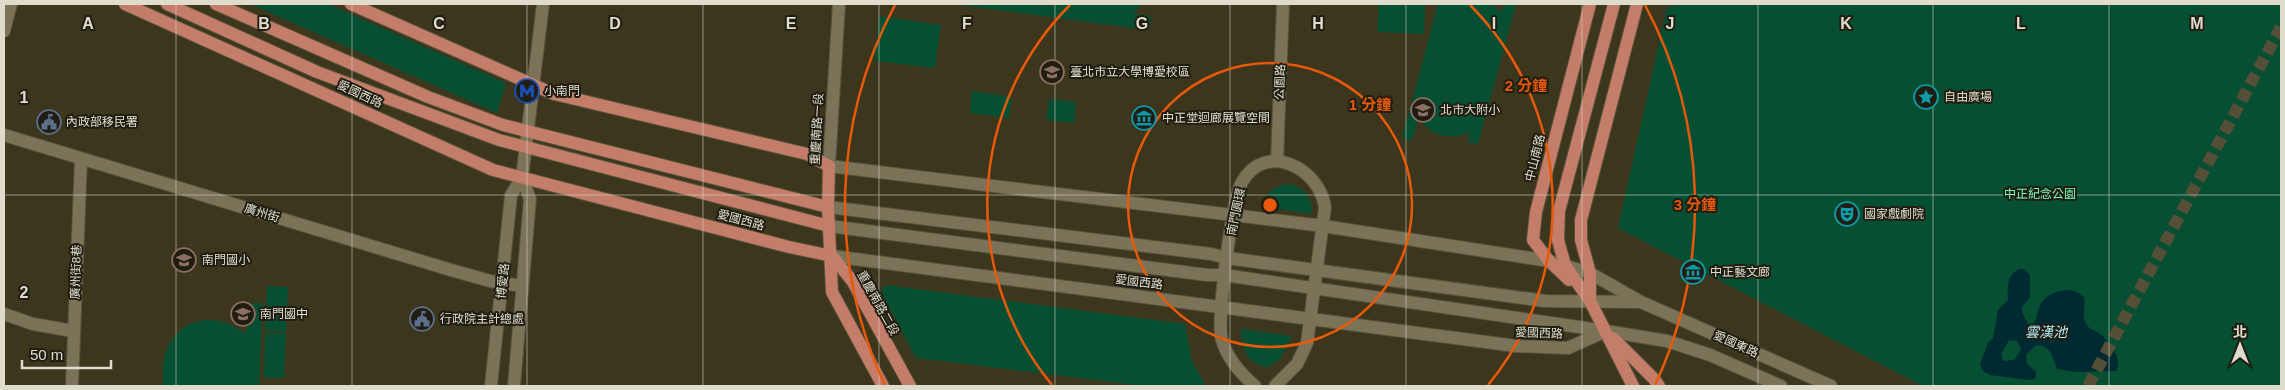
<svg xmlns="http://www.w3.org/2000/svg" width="2285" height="390" viewBox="0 0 2285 390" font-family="Helvetica,'Noto Sans TC',sans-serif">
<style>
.green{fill:#064f32}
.water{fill:#002a32;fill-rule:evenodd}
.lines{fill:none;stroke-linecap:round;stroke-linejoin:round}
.minor-tunnel{stroke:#554f37;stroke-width:12;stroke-dasharray:12 6;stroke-linecap:butt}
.minor-casing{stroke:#58523c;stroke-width:14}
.major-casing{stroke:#58523c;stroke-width:14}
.minor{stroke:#7a7357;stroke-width:12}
.major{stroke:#c47d68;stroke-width:12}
.grid{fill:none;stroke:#e0dccd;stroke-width:1;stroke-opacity:0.55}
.ring{fill:none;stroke:#e8590c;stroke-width:2.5}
.labels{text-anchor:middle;stroke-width:4;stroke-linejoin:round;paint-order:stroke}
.poi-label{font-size:12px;fill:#e0dccd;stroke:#201d12;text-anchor:start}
.street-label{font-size:12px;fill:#e0dccd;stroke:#201d12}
.park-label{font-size:12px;fill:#7cfcbc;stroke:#201d12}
.water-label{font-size:14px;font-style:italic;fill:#b4ebf8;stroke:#201d12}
.grid-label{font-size:16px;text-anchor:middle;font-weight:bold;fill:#e0dccd;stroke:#201d12;stroke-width:4;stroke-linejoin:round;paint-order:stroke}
.centre{fill:#e8590c;stroke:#201d12;stroke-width:2.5}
.ring-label{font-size:15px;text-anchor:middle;font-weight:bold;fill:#e8590c;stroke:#201d12;stroke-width:4;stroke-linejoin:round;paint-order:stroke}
</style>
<rect width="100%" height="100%" fill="#3c361d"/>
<!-- green -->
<g class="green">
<polygon points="250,4 328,4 506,83 497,113"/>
<polygon points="951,4 1143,4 1133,13 1151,16 1149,30"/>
<polygon points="1379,4 1425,4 1424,34 1377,32"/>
<path d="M 1438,4 L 1493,4 L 1501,13 L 1504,4 L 1516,4 L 1478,144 L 1468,142 L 1470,132 C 1450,141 1431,136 1418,118 L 1412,141 L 1402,138 Z"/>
<polygon points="1686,4 2281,4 2281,386 1923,386 1618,228 1667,7"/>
<polygon points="879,16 941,25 935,68 874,61"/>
<polygon points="972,91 1012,97 1009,118 970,113"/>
<polygon points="1049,99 1076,102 1074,123 1046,120"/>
<path d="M 1287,184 C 1304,186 1312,197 1312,214 L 1263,207 C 1266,192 1273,187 1287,184 Z"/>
<polygon points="886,285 1185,324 1192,361 1206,386 1143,386 916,358 881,292"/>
<polygon points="267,286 288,287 286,332 265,331"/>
<path d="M 248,303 L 263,303 L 259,386 L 163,386 C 163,372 162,357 169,344 C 187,314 221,314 246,334 Z"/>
<path d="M 1241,329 L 1292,336 L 1280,359 L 1269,367 C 1248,366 1241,349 1241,329 Z"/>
<polygon points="265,333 286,333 284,378 264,378"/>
</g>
<!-- water -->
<path class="water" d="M 2020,269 L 2024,269 L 2030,275 L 2030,297 L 2022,307 L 2022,312 L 2028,324 L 2032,325 C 2038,319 2037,310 2041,303 C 2050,290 2073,285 2084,297 C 2086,306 2081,317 2087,325 C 2090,330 2095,330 2100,334 C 2110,341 2123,359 2116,371 L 2077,372 L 2057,369 C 2052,356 2052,346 2036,345 L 2026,355 L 2027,364 L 2036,372 L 2035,379 L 2029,380 L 1990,375 L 1983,371 L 1980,364 L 1988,343 L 1993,338 L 1998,310 L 2008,300 C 2007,288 2007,273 2020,269 ZM 2009,340 L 2017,341 L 2021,350 L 2014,360 L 2003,361 L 2001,354 Z"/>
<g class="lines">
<!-- minor-tunnel -->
<polyline class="minor-tunnel" points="2088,386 2281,27"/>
<!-- minor casing -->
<g class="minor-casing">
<g id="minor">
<polyline points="839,4 829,166 1323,226 1549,261 1590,273 1641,302 1831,386"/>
<polyline points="4,31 11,4"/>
<polyline points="4,135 451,270 490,281 522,286"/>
<polyline points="1277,161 1283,4"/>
<polyline points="828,207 1211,254 1227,258 1545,301 1639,302"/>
<polyline points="829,226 1207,275 1224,275 1606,331 1667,341 1710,355 1781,386"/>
<polyline points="832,256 1516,346 1568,348 1606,331"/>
<polyline points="4,314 33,324 73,331"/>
<polyline points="72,386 81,159"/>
<polyline points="491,386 511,195 522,178 543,4"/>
<polyline points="514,386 530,199 522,178"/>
<path d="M 1255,386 C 1241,374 1227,358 1222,340 C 1216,321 1232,200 1242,182 C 1265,141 1319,167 1325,207 L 1307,343 L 1297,364 L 1275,386"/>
</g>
</g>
<!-- major casing -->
<g class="major-casing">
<g id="major">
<polyline points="125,4 493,170 789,247 832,256"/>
<polyline points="167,4 317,72 499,140 829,226"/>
<polyline points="216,4 428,97 503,125 828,207"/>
<polyline points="351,4 554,94 807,154 829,166 828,207 832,292 883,386"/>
<polyline points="1614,4 1559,211 1558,240 1565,265 1590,301 1633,386"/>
<polyline points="832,256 853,282 910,386"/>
<polyline points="1569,280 1549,261 1533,240 1536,212 1590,4"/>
<polyline points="1590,301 1590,273 1581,240 1581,220 1637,4"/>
<polyline points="1613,338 1654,379 1659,386"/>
</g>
</g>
<!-- minor -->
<use href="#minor" class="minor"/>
<!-- major -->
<use href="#major" class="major"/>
</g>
<!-- grid -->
<path class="grid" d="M 176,4 L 176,386M 352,4 L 352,386M 527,4 L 527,386M 703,4 L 703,386M 879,4 L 879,386M 1055,4 L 1055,386M 1230,4 L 1230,386M 1406,4 L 1406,386M 1582,4 L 1582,386M 1758,4 L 1758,386M 1933,4 L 1933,386M 2109,4 L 2109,386M 4,195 L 2281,195"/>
<!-- distance rings -->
<g class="ring">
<circle cx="1270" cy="205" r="142"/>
<path d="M1052 385A283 283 0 0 1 1070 5M1470 5A283 283 0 0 1 1488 385"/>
<path d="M885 385A425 425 0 0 1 895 5M1645 5A425 425 0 0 1 1655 385"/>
</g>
<!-- icons -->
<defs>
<g id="university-ring" transform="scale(1.25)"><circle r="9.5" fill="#201d12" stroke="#8d6e63" stroke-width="1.5"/><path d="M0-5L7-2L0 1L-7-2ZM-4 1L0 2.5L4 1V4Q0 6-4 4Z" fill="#8d6e63"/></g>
<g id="metro-ring" transform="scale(1.25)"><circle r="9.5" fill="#201d12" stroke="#1a4fb4" stroke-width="1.5"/><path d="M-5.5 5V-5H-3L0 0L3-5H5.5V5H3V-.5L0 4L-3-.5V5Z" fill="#1a4fb4"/></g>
<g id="sight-ring" transform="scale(1.25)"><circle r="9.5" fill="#201d12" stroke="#0f9aa8" stroke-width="1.5"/><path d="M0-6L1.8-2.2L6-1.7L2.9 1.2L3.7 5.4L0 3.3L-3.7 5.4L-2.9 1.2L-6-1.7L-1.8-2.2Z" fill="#0f9aa8"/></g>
<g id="school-ring" transform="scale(1.25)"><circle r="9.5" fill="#201d12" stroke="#8d6e63" stroke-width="1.5"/><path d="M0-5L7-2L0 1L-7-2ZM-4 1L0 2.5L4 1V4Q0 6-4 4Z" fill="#8d6e63"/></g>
<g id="museum-ring" transform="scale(1.25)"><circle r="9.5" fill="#201d12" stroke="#0f9aa8" stroke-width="1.5"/><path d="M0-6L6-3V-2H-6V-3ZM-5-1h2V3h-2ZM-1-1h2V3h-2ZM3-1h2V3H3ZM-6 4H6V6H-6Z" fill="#0f9aa8"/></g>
<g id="civic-ring" transform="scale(1.25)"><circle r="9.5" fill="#201d12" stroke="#5c6f8a" stroke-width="1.5"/><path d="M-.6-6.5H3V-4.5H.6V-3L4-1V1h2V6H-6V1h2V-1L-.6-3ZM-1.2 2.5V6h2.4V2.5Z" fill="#5c6f8a"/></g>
<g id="theatre-ring" transform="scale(1.25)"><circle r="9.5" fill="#201d12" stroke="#0f9aa8" stroke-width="1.5"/><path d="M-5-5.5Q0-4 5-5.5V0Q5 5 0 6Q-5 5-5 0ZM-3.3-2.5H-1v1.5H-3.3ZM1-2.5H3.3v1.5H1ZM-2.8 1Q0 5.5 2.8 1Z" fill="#0f9aa8"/></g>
</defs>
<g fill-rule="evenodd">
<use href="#university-ring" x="1052" y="72"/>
<use href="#metro-ring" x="527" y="91"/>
<use href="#sight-ring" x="1926" y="97"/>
<use href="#school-ring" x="1423" y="110"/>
<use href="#museum-ring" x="1144" y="118"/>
<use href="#civic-ring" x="49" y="122"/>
<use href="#theatre-ring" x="1847" y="214"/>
<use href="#school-ring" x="184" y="260"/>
<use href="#museum-ring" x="1693" y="272"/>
<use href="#school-ring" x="243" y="314"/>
<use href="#civic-ring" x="422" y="319"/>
</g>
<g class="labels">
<!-- poi labels -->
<g class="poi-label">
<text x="1070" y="76">臺北市立大學博愛校區</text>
<text x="544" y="95">小南門</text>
<text x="1944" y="101">自由廣場</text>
<text x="1440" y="114">北市大附小</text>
<text x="1162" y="122">中正堂迴廊展覽空間</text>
<text x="66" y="126">內政部移民署</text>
<text x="1864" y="218">國家戲劇院</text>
<text x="202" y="264">南門國小</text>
<text x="1710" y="276">中正藝文廊</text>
<text x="260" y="318">南門國中</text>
<text x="440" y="323">行政院主計總處</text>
</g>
<!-- street labels -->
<g class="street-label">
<text transform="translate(1280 82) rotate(-88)" y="4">公園路</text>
<text transform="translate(360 94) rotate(25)" y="4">愛國西路</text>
<text transform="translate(817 129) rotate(-87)" y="4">重慶南路一段</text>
<text transform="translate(1535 158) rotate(-76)" y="4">中山南路</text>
<text transform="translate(1236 212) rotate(-78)" y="4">南門圓環</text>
<text transform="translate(262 213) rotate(17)" y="4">廣州街</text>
<text transform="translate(741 220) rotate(15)" y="4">愛國西路</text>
<text transform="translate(76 272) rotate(-88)" y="4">廣州街8巷</text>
<text transform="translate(503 281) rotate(-84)" y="4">博愛路</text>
<text transform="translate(1139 282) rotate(7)" y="4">愛國西路</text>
<text transform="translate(878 303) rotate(61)" y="4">重慶南路二段</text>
<text transform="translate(1539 333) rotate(2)" y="4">愛國西路</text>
<text transform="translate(1736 344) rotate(24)" y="4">愛國東路</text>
</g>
<!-- park labels -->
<g class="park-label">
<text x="2040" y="198">中正紀念公園</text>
</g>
<!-- water labels -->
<g class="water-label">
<text x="2046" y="337">雲漢池</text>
</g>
</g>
<g class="grid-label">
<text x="88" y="29">A</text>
<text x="264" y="29">B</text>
<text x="439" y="29">C</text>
<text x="615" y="29">D</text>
<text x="791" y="29">E</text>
<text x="967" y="29">F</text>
<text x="1142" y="29">G</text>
<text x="1318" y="29">H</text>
<text x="1494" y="29">I</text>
<text x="1670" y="29">J</text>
<text x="1846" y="29">K</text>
<text x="2021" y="29">L</text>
<text x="2197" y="29">M</text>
<text x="24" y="103">1</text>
<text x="24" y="298">2</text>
</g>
<circle cx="1270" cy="205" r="8" class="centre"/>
<g class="ring-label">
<text x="1526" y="91">2 分鐘</text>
<text x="1370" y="110">1 分鐘</text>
<text x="1695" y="210">3 分鐘</text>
</g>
<!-- border -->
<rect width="2285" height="390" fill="none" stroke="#e0dccd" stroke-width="10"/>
<!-- north arrow -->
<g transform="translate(2240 345)" stroke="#201d12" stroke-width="4" paint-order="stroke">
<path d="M0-4L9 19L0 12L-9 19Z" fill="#e0dccd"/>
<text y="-8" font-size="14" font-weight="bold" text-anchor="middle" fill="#e0dccd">北</text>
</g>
<!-- scale -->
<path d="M22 360v8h89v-8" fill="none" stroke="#e0dccd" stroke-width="2.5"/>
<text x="30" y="360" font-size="15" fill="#e0dccd" stroke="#201d12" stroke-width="4" paint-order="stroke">50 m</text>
</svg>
